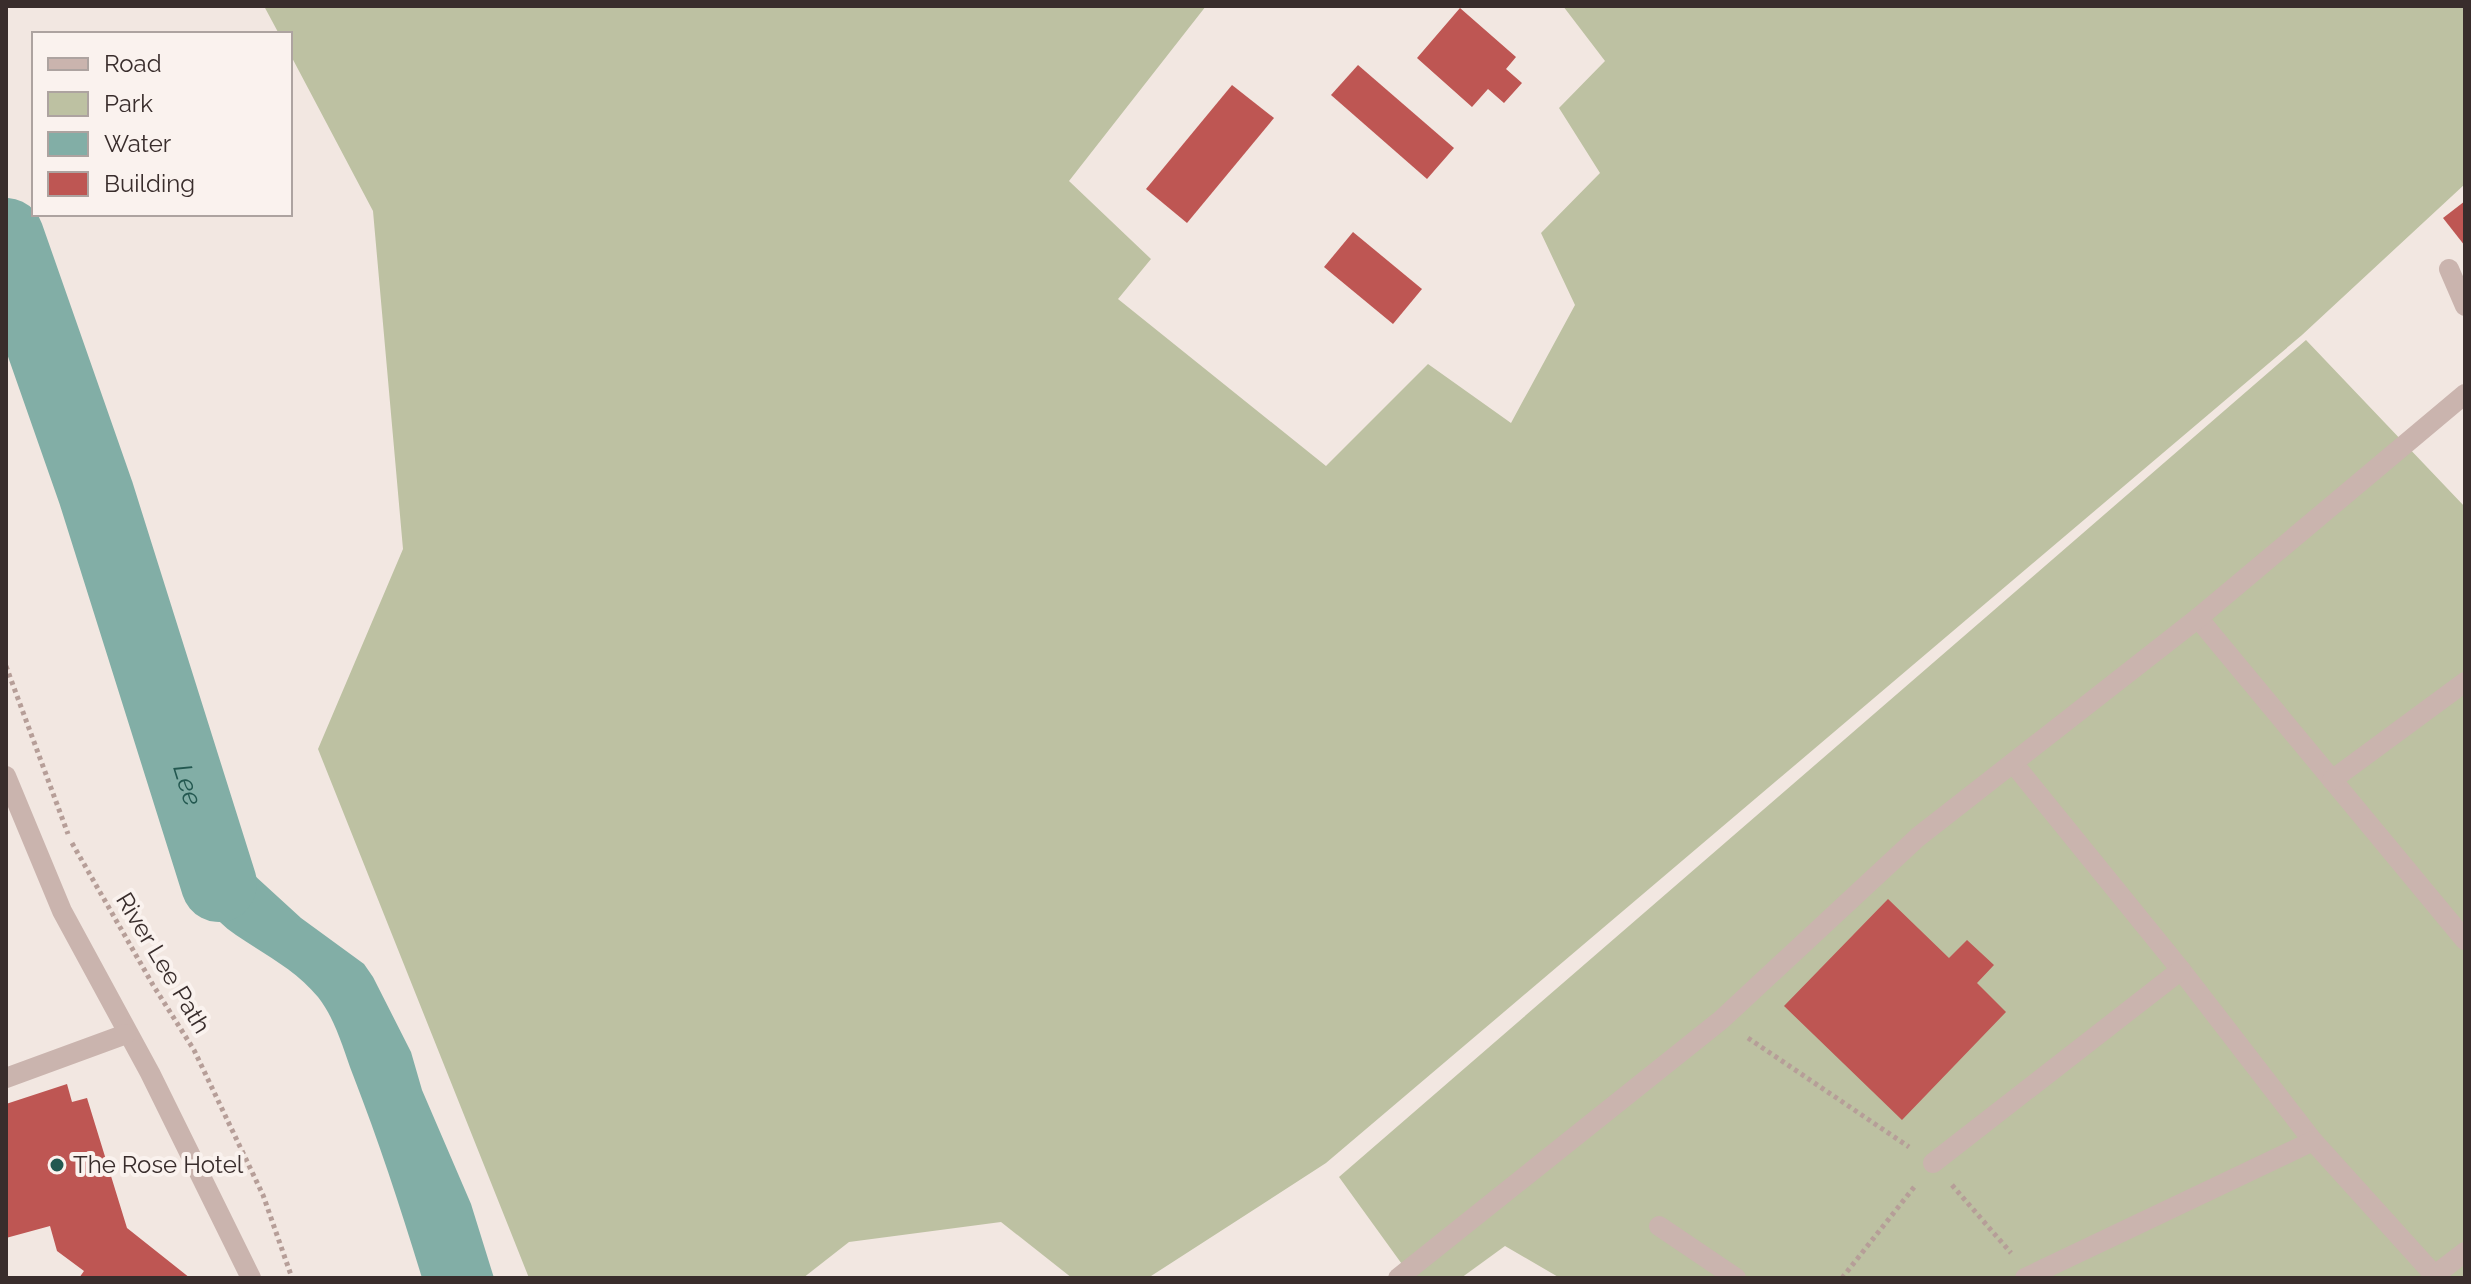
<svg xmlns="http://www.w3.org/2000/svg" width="2471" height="1284" viewBox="0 0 2471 1284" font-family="Raleway,sans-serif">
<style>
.green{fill:#bdc1a2}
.water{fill:#82aea6}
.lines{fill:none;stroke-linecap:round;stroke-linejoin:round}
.river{stroke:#82aea6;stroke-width:76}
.building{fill:#be5653}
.path{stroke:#b69e98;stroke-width:5;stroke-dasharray:4 4;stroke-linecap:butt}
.minor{stroke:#cab4ae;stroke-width:20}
.poi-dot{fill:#235850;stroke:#faf2ee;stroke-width:3}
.labels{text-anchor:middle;stroke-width:8;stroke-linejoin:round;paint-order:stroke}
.street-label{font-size:24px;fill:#392d2c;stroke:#faf2ee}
.poi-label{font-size:24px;fill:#392d2c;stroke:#faf2ee;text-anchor:start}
.water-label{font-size:26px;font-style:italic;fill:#235850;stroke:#faf2ee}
</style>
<rect width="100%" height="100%" fill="#f2e7e1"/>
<!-- green -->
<g class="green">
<polygon points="264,6 1206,6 1069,181 1151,259 1118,299 1326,466 1428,364 1511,423 1575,305 1541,233 1600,173 1559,108 1605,61 1563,6 2465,6 2465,184 2302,335 1326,1163 1148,1278 1072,1278 1001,1222 849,1242 803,1278 529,1278 318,749 403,549 373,211 290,54 290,34 279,34"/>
<polygon points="2306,340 2465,507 2465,1278 1560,1278 1505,1246 1461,1278 1412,1278 1339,1177"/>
</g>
<!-- water -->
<path class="water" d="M 224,776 L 221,789 L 224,814 L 233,839 L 253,874 L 301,918 L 364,964 L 373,977 L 411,1052 L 422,1090 L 471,1204 L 494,1278 L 422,1278 C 401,1209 379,1142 353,1075 C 343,1049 336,1020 318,997 C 296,970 264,954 236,935 C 189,903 173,843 156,793 Z"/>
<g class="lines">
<!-- river -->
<path class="river" id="s1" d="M 6,236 L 96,493 L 219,884"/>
</g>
<!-- building -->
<g class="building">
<polygon points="1460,8 1516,57 1506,69 1522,83 1504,103 1488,89 1472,107 1417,58"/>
<polygon points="1358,65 1454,148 1427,179 1331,95"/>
<polygon points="1232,85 1274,118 1187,223 1146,189"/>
<polygon points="2465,201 2465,246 2443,218"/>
<polygon points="1353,232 1422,289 1393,324 1324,267"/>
<polygon points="1888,899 1949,958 1967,940 1994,965 1977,983 2006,1012 1902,1120 1784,1006"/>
<polygon points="67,1084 72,1102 87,1098 127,1228 190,1278 79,1278 84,1271 57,1251 50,1226 6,1238 6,1104"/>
</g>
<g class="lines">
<!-- path -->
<g class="path">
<polyline points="6,666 68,834"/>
<polyline points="72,843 153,985 194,1050 263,1195 292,1278"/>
<polyline points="1748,1038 1909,1147"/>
<polyline points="1952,1185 2011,1253"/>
<polyline points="1842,1278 1915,1186"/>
</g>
<!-- minor -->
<g class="minor">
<polyline points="2449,269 2465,306"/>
<polyline points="2198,618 2465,940"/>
<polyline points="2013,763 2181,970 2313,1141 2437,1278"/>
<polyline points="6,776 62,911 150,1073 251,1278"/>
<polyline points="2332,780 2465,682"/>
<polyline points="6,1078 126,1034"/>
<polyline points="1933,1163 2181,970"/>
<polyline points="1659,1226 1736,1278"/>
<polyline points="2435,1275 2465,1252"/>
<polyline points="1398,1278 1721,1020 1918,837 2198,618 2465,394"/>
<polyline points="2025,1278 2313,1141"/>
</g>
</g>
<!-- markers -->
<circle class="poi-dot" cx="57" cy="1165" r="8"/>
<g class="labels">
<!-- street labels -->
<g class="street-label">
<text transform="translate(163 963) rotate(59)" y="8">River Lee Path</text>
</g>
<!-- poi labels -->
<g class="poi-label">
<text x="73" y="1173">The Rose Hotel</text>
</g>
<!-- water labels -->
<g class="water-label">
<text dy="9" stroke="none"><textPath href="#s1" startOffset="578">Lee</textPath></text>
</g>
</g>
<!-- border -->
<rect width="2471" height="1284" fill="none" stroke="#392d2c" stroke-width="16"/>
<!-- legend -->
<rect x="32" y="32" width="260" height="184" fill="#faf2ee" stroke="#ada3a0" stroke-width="2"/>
<rect x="48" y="58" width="40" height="12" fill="#cab4ae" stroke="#ada3a0" stroke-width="2"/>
<text x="104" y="72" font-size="24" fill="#392d2c">Road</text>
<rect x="48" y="92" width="40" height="24" fill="#bdc1a2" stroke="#ada3a0" stroke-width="2"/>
<text x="104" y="112" font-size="24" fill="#392d2c">Park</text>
<rect x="48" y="132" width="40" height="24" fill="#82aea6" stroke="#ada3a0" stroke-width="2"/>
<text x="104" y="152" font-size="24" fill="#392d2c">Water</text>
<rect x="48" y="172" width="40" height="24" fill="#be5653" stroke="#ada3a0" stroke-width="2"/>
<text x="104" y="192" font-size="24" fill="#392d2c">Building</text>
</svg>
